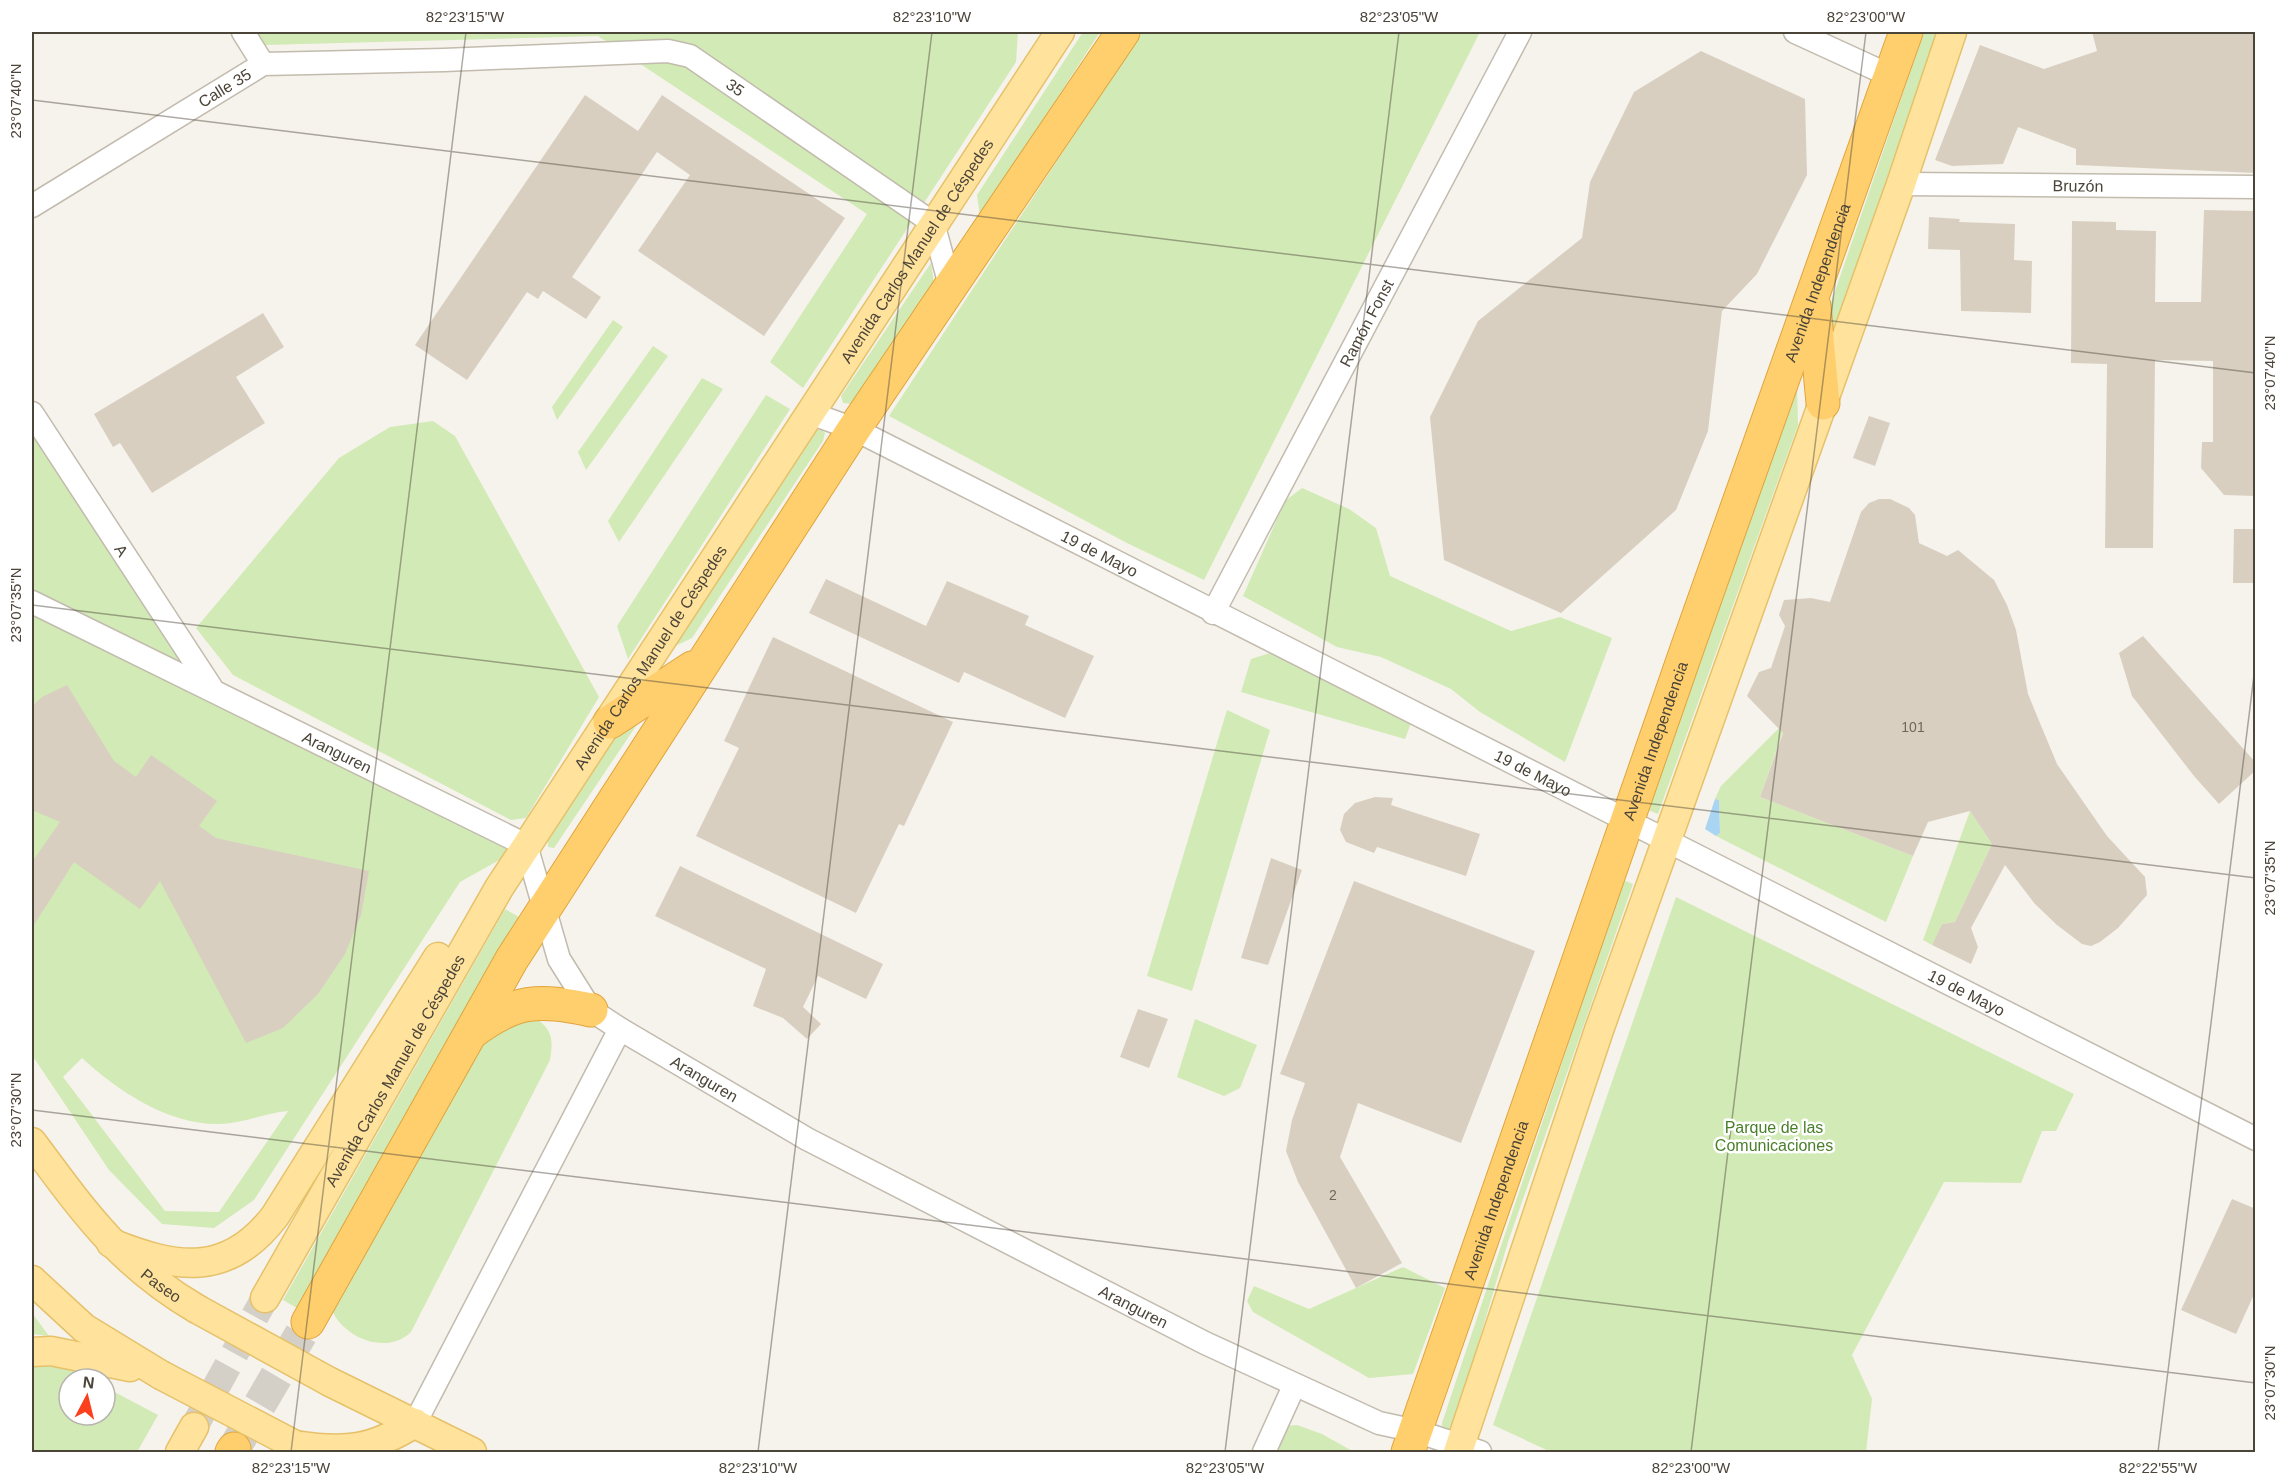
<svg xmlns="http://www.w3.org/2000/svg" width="2287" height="1484" viewBox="0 0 2287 1484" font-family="Arial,sans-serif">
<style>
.green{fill:#d2eab5;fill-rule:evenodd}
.water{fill:#a9d4f2}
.building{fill:#d8cfc1}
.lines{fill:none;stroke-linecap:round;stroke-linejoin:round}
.major-tunnel{stroke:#d4d0c8;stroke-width:28;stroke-dasharray:28 14;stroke-linecap:butt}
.highway-tunnel{stroke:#d4d0c8;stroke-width:33;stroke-dasharray:33 16;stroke-linecap:butt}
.minor-casing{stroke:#c2bbae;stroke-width:25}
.major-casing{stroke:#e6c16a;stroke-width:31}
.highway-casing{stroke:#e0a43c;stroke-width:35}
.minor{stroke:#fff;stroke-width:22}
.major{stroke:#ffe39c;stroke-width:28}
.highway{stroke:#ffcf6e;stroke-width:33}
.major-bridge-casing{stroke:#e6c16a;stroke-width:31;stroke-linecap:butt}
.major-bridge{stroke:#ffe39c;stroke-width:28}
.ticks{fill:none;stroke:#4b4439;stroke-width:1.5;stroke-opacity:0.45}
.labels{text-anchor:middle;stroke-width:5;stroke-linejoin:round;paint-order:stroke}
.number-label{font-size:14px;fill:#6e675b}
.street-label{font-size:16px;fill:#4b4439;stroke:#fff}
.park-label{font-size:16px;fill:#4a7f2a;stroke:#fff}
.neatline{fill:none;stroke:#4b4439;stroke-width:2}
.ticks-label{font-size:15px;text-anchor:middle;fill:#4b4439}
</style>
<rect width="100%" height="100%" fill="#f6f3ec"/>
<!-- green -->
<g class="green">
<polygon points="257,32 1018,32 1016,62 803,388 770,362 867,214 598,36 265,45"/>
<polygon points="1083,32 1100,32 980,217 977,195"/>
<polygon points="1142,32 1480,32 1204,580 1127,543 889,416"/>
<polygon points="1924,32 1938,32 1830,342 1831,303"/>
<polygon points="931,263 934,283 852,404 843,403 841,396"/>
<polygon points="613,320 623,327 557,420 552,407"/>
<polygon points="653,346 668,356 586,470 578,452"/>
<polygon points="702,378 723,389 619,542 608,521"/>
<polygon points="1797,384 1798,425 1658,814 1648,810"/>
<polygon points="766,395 790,409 628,659 617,626"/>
<path d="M 32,404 L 183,622 L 212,688 L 526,845 L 460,882 L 254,1200 L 214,1228 L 162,1224 L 109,1170 L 32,1055 ZM 82,1058 C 118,1091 168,1125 220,1124 C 244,1123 266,1113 288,1111 L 219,1212 L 165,1211 L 63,1077 Z"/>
<polygon points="433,421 455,436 599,697 526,818 511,820 233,675 196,628 339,458 390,427"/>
<polygon points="821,429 825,433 823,441 692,638 671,648 813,431"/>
<polygon points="1302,488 1349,509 1376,528 1390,576 1511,631 1560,617 1612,638 1565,762 1480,712 1451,689 1381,657 1337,647 1243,596 1285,501"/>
<polygon points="1270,653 1411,723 1405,739 1241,692 1251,659"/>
<polygon points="1227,710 1270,730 1192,991 1147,976"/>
<polygon points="646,711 554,848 548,847 548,834 621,730"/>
<polygon points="1787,720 1760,797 1913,856 1886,922 1716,836 1720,833 1719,800 1715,799 1721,786"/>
<polygon points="1970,811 1992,844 1955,922 1942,924 1932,945 1923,940"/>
<polygon points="1623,880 1633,884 1508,1242 1454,1426 1450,1432 1442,1428 1442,1423"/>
<polygon points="1676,897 2074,1094 2056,1131 2042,1131 2021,1183 1944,1182 1852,1355 1872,1399 1866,1452 1551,1452 1493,1425"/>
<polygon points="505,909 519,917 297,1308 283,1300"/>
<polygon points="1195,1019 1257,1045 1240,1088 1224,1096 1177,1077"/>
<path d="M 538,1020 C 553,1030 553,1043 550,1060 L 411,1332 C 385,1357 339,1336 330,1305 L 457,1072 L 504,1022 Z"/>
<polygon points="1403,1267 1445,1288 1413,1374 1369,1378 1253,1312 1247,1301 1254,1286 1309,1309"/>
<polygon points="32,1313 49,1336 32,1334"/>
<polygon points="32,1359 63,1365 90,1379 69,1379 69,1415 105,1415 105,1387 158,1415 137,1452 32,1452"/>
<polygon points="1297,1425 1322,1434 1354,1452 1270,1452 1286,1426"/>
</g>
<!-- water -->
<polygon class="water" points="1715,799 1719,800 1720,833 1716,836 1705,829"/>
<!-- building -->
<g class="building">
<polygon points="2092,32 2256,32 2256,173 2076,165 2076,149 2018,127 2003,164 1952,166 1935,160 1980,45 2044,69 2097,51"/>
<polygon points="1701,51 1805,99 1807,175 1757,274 1722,311 1708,431 1676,510 1561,613 1444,560 1430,417 1478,321 1582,238 1590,182 1634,92"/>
<polygon points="585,95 638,131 662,95 845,218 764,336 638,251 690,175 657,152 572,277 601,297 586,319 543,291 538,299 527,292 467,380 415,345"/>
<polygon points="2204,210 2256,211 2256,496 2224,495 2201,468 2202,442 2213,442 2213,361 2155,360 2153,548 2105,548 2107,364 2071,363 2072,221 2116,222 2116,230 2156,231 2155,302 2201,302"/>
<polygon points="1929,217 1960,219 1959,222 2015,224 2014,260 2032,261 2031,313 1961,311 1960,250 1928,249"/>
<polygon points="263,313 284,347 236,377 265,423 152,493 120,443 113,447 94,414"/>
<polygon points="1869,416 1890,423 1875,466 1853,458"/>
<polygon points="1879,499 1890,499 1909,508 1915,515 1919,543 1947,556 1958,550 1994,580 2007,605 2016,630 2028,694 2057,764 2107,836 2145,877 2147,895 2118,928 2100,942 2091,946 2082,944 2057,925 2035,904 2005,865 1971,928 1978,947 1971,964 1932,945 1942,924 1955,922 1992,844 1970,811 1928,822 1913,856 1760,797 1783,733 1747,696 1759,672 1771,668 1785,626 1779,615 1784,600 1811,598 1830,602 1861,512 1869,503"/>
<polygon points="2234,529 2256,529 2256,583 2233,583"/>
<polygon points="826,579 926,626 947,581 1029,616 1025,625 1094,656 1065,718 964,672 959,683 809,613"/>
<polygon points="2143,636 2256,763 2256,770 2219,804 2194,776 2132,696 2119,653"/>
<polygon points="773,637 953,722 904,826 899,824 856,913 696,836 739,748 724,741"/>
<polygon points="67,685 114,761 136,777 151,755 217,801 199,826 216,838 369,871 361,915 345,954 318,994 283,1028 246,1043 160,881 140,909 74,862 32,928 32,862 60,822 32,810 32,706 42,697"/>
<polygon points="1375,797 1393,798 1391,805 1480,834 1466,876 1377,847 1374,853 1346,842 1340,830 1344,814 1355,803"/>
<polygon points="1271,858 1302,870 1268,965 1241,958"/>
<polygon points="680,866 883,964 866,999 818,976 803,1007 821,1024 807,1039 783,1018 753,1006 766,969 655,916"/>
<polygon points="1354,881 1535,951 1461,1143 1358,1103 1340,1157 1402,1263 1356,1288 1298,1182 1286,1151 1292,1120 1305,1083 1280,1074"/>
<polygon points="1138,1009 1168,1019 1149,1068 1120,1057"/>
<polygon points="2232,1199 2256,1209 2256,1290 2236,1334 2181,1310"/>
</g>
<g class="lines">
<!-- major-tunnel -->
<polyline class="major-tunnel" points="194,1427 265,1298"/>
<!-- highway-tunnel -->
<polyline class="highway-tunnel" points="235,1447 308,1322"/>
<!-- minor casing -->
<g class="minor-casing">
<g id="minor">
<polyline points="243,32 263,64"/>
<polyline points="1795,32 1891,76"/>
<path id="s1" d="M 1901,184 L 2256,187"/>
<path id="s2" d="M 32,206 L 263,64 L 444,60 L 668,51 L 690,56 L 933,223 L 950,285"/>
<path id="s3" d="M 32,413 L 211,687"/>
<path id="s4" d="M 810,413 L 854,429 L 2256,1139"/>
<path id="s5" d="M 32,602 L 526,845 L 559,959 L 591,1010 L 620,1029 L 807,1139 L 1205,1343 L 1379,1423 L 1416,1431 L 1480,1452"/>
<path id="s6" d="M 1213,613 L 1520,32"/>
<polyline points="415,1423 620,1029"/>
<polyline points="1264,1452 1294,1386"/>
</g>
</g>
<!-- major casing -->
<g class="major-casing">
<g id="major">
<path id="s7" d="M 32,1142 C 84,1212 120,1264 197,1309"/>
<path d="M 111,1243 C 176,1269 228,1278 275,1216 L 438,957"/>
<polyline points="32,1280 84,1328 161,1375"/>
<path id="s8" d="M 265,1298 L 499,888 L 1060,32"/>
<polyline points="32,1352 51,1351 130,1367"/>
<polyline points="330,1382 472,1452"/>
<path d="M 295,1445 C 345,1453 372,1450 415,1423"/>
<polyline points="180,1452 194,1427"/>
<polyline points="1458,1452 1599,1030 1901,184 1952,32"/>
</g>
</g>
<!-- highway casing -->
<g class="highway-casing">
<g id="highway">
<polyline points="1814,306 1823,403"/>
<polyline points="610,722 692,668"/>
<path d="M 472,1032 C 516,999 538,999 591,1010"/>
<polyline points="308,1322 512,959 854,429 1123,32"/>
<polyline points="232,1452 234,1449"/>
<path id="s9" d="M 1408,1452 L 1688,646 L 1906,32"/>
</g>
</g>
<!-- minor -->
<use href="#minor" class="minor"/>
<!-- major -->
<use href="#major" class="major"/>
<!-- highway -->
<use href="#highway" class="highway"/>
<!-- major-bridge casing -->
<g class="major-bridge-casing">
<g id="major-bridge">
<polyline points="197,1309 330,1382"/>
<polyline points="161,1375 295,1445"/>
</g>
</g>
<!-- major-bridge -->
<use href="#major-bridge" class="major-bridge"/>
</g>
<!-- ticks -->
<path class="ticks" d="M 32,100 L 2256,373M 32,605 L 2256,878M 32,1110 L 2256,1383M 291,1452 L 466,32M 758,1452 L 932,32M 1225,1452 L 1399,32M 1691,1452 L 1866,32M 2158,1452 L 2256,659"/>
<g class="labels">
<!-- number labels -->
<g class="number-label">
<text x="1913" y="732">101</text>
<text x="1333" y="1200">2</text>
</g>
<!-- street labels -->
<g class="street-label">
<text dy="6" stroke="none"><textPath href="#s2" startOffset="226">Calle 35</textPath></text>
<text dy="6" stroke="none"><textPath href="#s2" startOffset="754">35</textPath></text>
<text dy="6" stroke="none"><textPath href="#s1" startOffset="177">Bruzón</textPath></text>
<text dy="6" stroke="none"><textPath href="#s8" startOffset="1234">Avenida Carlos Manuel de Céspedes</textPath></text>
<text dy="6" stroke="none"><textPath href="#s9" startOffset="1239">Avenida Independencia</textPath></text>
<text dy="6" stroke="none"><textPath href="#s6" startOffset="328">Ramón Fonst</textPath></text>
<text dy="6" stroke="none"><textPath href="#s3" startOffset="164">A</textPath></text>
<text dy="6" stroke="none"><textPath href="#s4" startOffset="322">19 de Mayo</textPath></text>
<text dy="6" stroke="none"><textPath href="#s8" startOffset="748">Avenida Carlos Manuel de Céspedes</textPath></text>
<text dy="6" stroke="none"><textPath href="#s9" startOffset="753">Avenida Independencia</textPath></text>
<text dy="6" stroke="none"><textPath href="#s5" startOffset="340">Aranguren</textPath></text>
<text dy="6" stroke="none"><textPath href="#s4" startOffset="808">19 de Mayo</textPath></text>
<text dy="6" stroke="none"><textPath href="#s4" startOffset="1294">19 de Mayo</textPath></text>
<text dy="6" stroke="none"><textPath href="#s8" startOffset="262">Avenida Carlos Manuel de Céspedes</textPath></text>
<text dy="6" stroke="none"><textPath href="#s5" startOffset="862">Aranguren</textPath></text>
<text dy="6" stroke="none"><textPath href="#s9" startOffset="267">Avenida Independencia</textPath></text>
<text dy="6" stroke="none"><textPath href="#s7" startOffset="194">Paseo</textPath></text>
<text dy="6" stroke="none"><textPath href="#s5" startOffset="1348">Aranguren</textPath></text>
</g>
<!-- park labels -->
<g class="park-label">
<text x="1774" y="1133">Parque de las<tspan x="1774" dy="18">Comunicaciones</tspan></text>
</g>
</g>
<!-- border -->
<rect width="2287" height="1484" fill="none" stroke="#ffffff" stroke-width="66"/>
<!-- north arrow -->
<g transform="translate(87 1397) rotate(7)"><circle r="28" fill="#ffffff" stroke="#b7b4b0" stroke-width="1.5"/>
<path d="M0-4.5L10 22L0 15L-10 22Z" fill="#fc3f1d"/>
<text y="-9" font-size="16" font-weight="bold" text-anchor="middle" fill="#4b4439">N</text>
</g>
<rect x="33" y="33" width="2221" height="1418" class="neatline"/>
<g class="ticks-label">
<text x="465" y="22">82°23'15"W</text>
<text x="932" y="22">82°23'10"W</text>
<text x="1399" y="22">82°23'05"W</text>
<text x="1866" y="22">82°23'00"W</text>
<text transform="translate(16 101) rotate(-90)" y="5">23°07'40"N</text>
<text transform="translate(2270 373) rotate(-90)" y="5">23°07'40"N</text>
<text transform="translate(16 605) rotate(-90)" y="5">23°07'35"N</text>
<text transform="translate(2270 878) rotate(-90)" y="5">23°07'35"N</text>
<text transform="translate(16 1110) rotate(-90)" y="5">23°07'30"N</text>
<text transform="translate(2270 1383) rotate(-90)" y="5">23°07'30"N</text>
<text x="291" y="1473">82°23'15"W</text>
<text x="758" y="1473">82°23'10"W</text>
<text x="1225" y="1473">82°23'05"W</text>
<text x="1691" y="1473">82°23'00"W</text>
<text x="2158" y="1473">82°22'55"W</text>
</g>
</svg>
